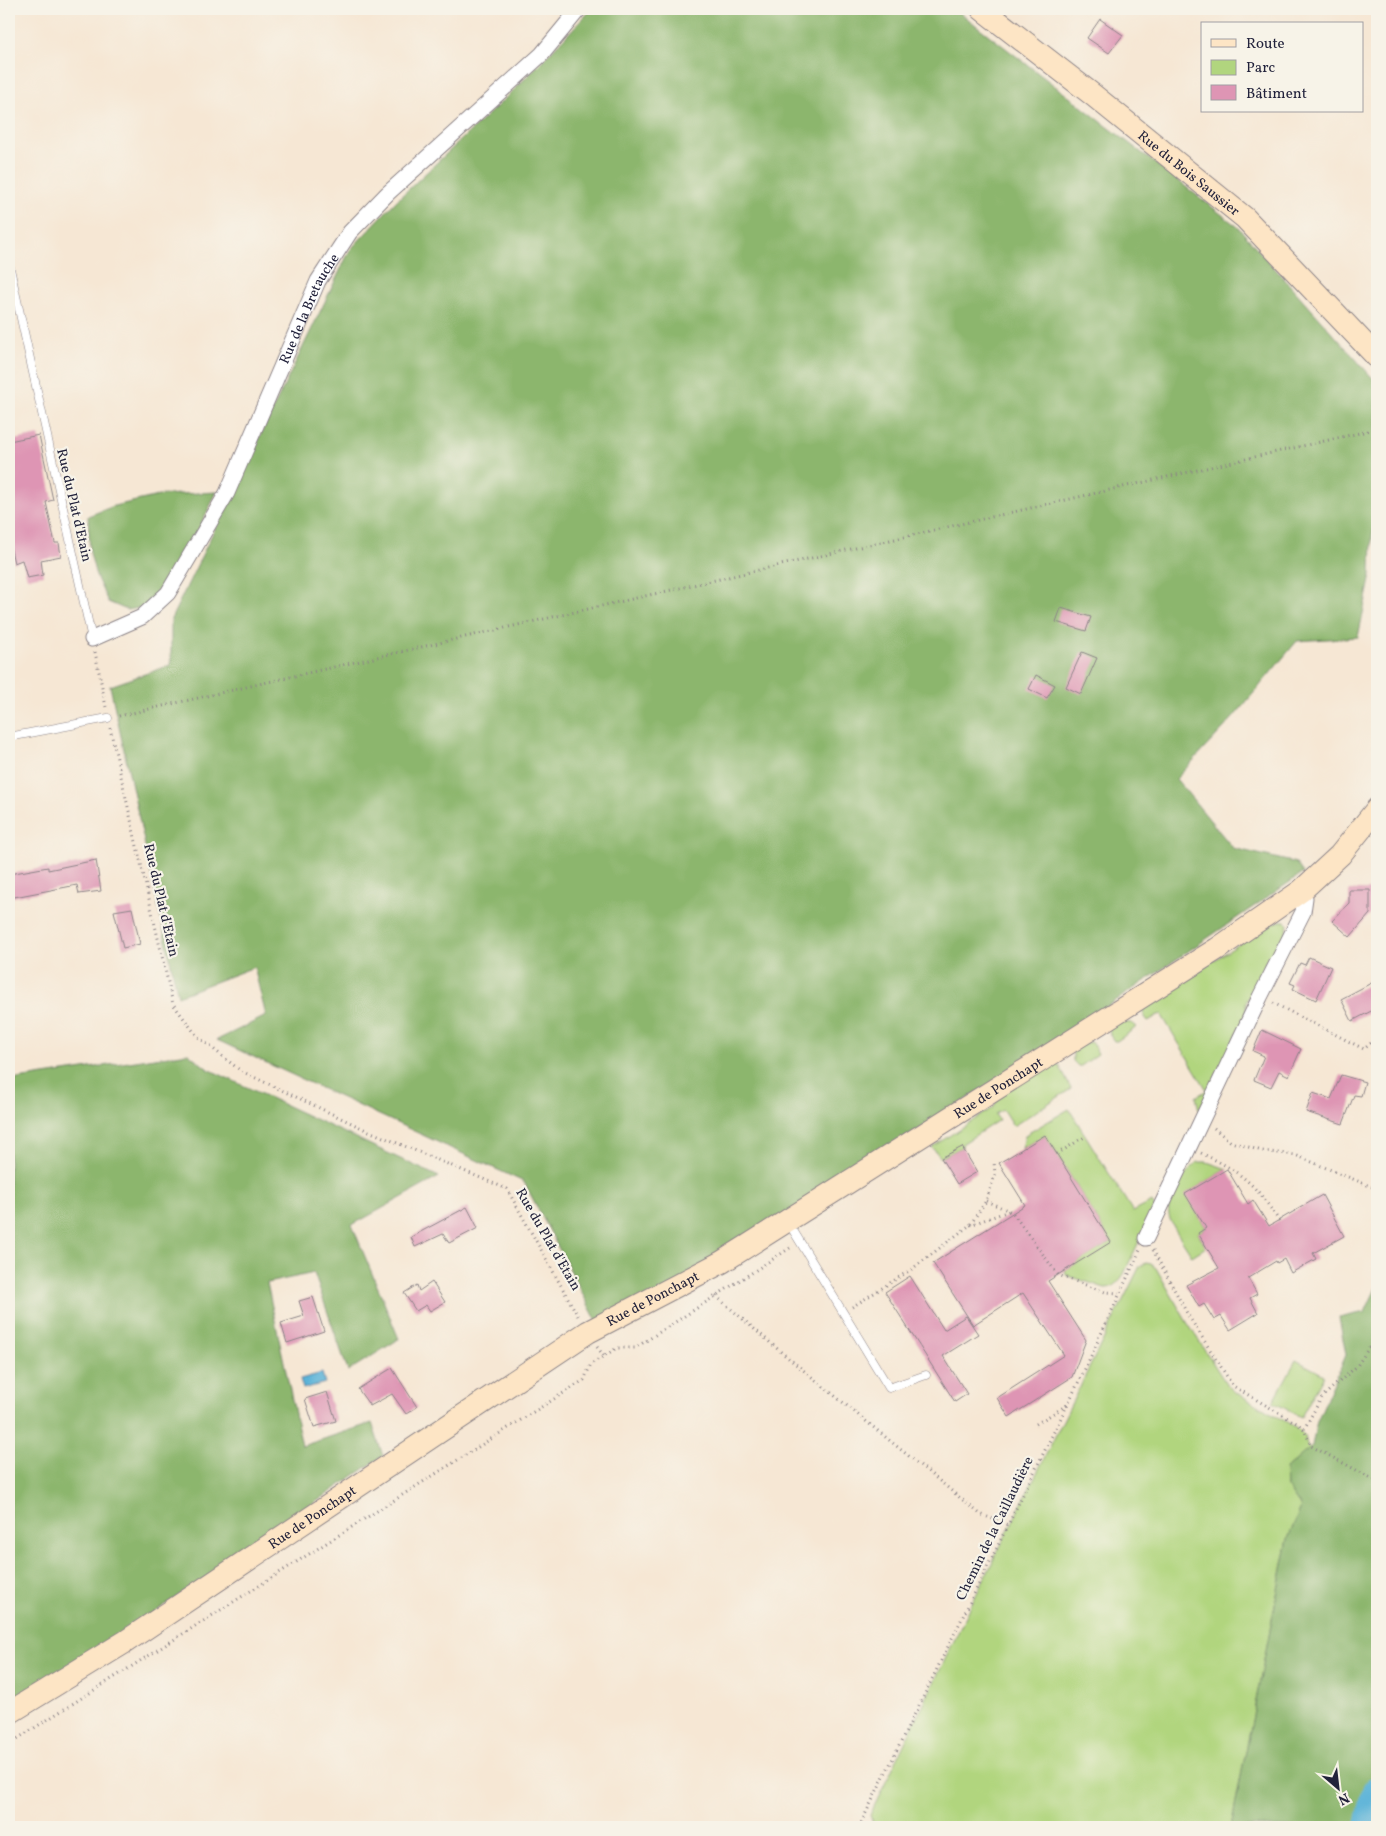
<svg xmlns="http://www.w3.org/2000/svg" width="1386" height="1836" viewBox="0 0 1386 1836" font-family="Vollkorn,serif">
<style>
.green{fill:#b1d57e;stroke:#6a7c5c}
.forest{fill:#8cb66d;stroke:#576c54}
.water{fill:#5bb3d8;stroke:#3e6a8a}
.lines{fill:none;stroke-linecap:round;stroke-linejoin:round}
.river{stroke:#5bb3d8;stroke-width:30}
.building{fill:#de95b4}
.lane-casing{stroke:#8c8488;stroke-width:9}
.street-casing{stroke:#8c8488;stroke-width:17}
.secondary-casing{stroke:#8c8488;stroke-width:24}
.path{stroke:#8c8488;stroke-width:3;stroke-dasharray:1 4;stroke-linecap:butt}
.lane{stroke:#fff;stroke-width:8}
.street{stroke:#fff;stroke-width:15}
.secondary{stroke:#fde5c5;stroke-width:22}
.labels{text-anchor:middle;stroke-width:4.5;stroke-linejoin:round;paint-order:stroke}
.street-label{font-size:14px;fill:#22223b;stroke:#f7f3e8}
</style>
<rect width="100%" height="100%" fill="#f7f3e8"/>
<filter id="ink" filterUnits="userSpaceOnUse"><feTurbulence type="fractalNoise" baseFrequency=".02" numOctaves="2"/><feDisplacementMap in="SourceGraphic" scale="10" xChannelSelector="R" yChannelSelector="G"/><feConvolveMatrix kernelMatrix="1 2 1 2 8 2 1 2 1" color-interpolation-filters="sRGB"/></filter>
<filter id="wash" filterUnits="userSpaceOnUse"><feTurbulence type="fractalNoise" baseFrequency=".0096" numOctaves="4" result="noise"/><feDisplacementMap in="SourceGraphic" scale="20" xChannelSelector="R" yChannelSelector="G"/><feGaussianBlur stdDeviation="1.12" result="paint"/><feColorMatrix in="noise" values="0 0 0 0 0 0 0 0 0 0 0 0 0 0 0 0 0 1.4 0 .05"/><feComposite in="paint" operator="in"/></filter>
<g filter="url(#wash)">
<rect width="100%" height="100%" fill="#f6e7d4"/>
<!-- green -->
<g class="green">
<path d="M 1280,921 L 1285,921 L 1288,925 L 1284,940 L 1269,955 L 1246,1002 L 1246,1015 L 1199,1110 L 1196,1097 L 1207,1090 L 1161,1014 L 1148,1021 C 1143,1015 1142,1012 1144,1005 L 1269,925 Z"/>
<polygon points="1117,1022 1132,1023 1137,1027 1117,1041 1114,1041 1110,1035 1109,1027"/>
<polygon points="1090,1042 1094,1045 1098,1054 1081,1066 1078,1066 1073,1061 1073,1048"/>
<path d="M 1053,1062 L 1059,1065 L 1071,1089 L 1013,1126 L 1003,1110 L 995,1114 L 999,1120 L 962,1144 L 962,1147 L 941,1158 L 932,1147 L 994,1107 C 999,1088 1037,1071 1053,1062 Z"/>
<path d="M 1069,1109 L 1133,1212 L 1152,1202 L 1155,1207 L 1122,1278 C 1117,1284 1113,1288 1105,1288 L 1066,1275 L 1065,1270 L 1111,1242 L 1045,1135 L 1022,1149 L 1025,1135 Z"/>
<path d="M 1198,1162 L 1207,1162 L 1227,1169 L 1186,1194 L 1206,1228 L 1198,1233 L 1206,1247 L 1192,1256 C 1186,1245 1174,1230 1170,1219 C 1163,1200 1184,1173 1198,1162 Z"/>
<polygon points="1146,1263 1151,1264 1156,1268 1185,1319 1227,1385 1235,1392 1297,1428 1305,1436 1308,1450 1286,1469 1287,1487 1301,1507 1288,1539 1231,1827 874,1827 870,1815 978,1591 1140,1266"/>
<polygon points="1296,1360 1324,1375 1301,1417 1273,1402"/>
</g>
<!-- forest -->
<g class="forest">
<polygon points="592,9 955,9 1238,227 1377,383 1377,509 1372,536 1371,575 1358,637 1297,641 1232,719 1176,779 1233,848 1296,863 1303,873 1039,1053 602,1331 524,1182 217,1040 266,1016 254,967 178,996 110,686 171,665 171,619 350,250 396,201 512,92"/>
<polygon points="217,492 182,563 145,607 127,610 108,602 96,576 90,553 88,516 114,506 163,495"/>
<polygon points="188,1053 208,1069 439,1177 352,1225 399,1339 348,1371 314,1273 267,1283 302,1446 372,1423 383,1456 120,1636 9,1703 9,1072 11,1080"/>
<polygon points="1377,1286 1377,1827 1231,1827 1288,1539 1301,1507 1287,1487 1286,1469 1312,1446 1317,1421 1346,1355 1339,1318 1365,1312"/>
</g>
<!-- water -->
<polygon class="water" points="322,1373 325,1383 303,1389 300,1379"/>
<g class="lines">
<!-- river -->
<polyline class="river" points="1370,1827 1377,1791"/>
</g>
<g id="blocks">
<!-- building -->
<g class="building">
<polygon points="1100,19 1123,35 1109,53 1087,38"/>
<polygon points="39,435 53,500 46,502 55,543 59,543 61,556 41,560 43,575 27,578 22,560 14,563 9,541 9,441"/>
<polygon points="1061,608 1091,617 1086,631 1056,622"/>
<polygon points="1082,652 1097,658 1081,694 1066,687"/>
<polygon points="1036,675 1055,685 1047,698 1029,689"/>
<polygon points="96,860 101,891 79,894 77,885 9,898 9,874 48,867 48,870"/>
<polygon points="1349,890 1370,890 1370,914 1350,937 1332,921 1349,903"/>
<polygon points="132,908 140,944 123,948 114,911"/>
<polygon points="1309,957 1331,967 1316,1000 1293,989 1295,985 1290,983 1300,963 1305,965"/>
<polygon points="1377,980 1377,1008 1352,1021 1341,999"/>
<polygon points="1262,1030 1301,1049 1289,1076 1279,1071 1271,1087 1254,1080 1264,1056 1253,1051"/>
<polygon points="1341,1075 1365,1082 1361,1096 1354,1095 1343,1124 1306,1112 1313,1093 1331,1099"/>
<polygon points="1045,1135 1111,1242 1048,1281 1086,1340 1072,1377 1009,1417 997,1398 1064,1355 1023,1293 973,1325 933,1263 1025,1205 999,1163"/>
<polygon points="962,1147 977,1172 957,1184 941,1158"/>
<polygon points="1227,1169 1248,1204 1253,1200 1269,1226 1322,1195 1344,1236 1313,1253 1316,1259 1291,1273 1284,1259 1277,1263 1276,1261 1248,1278 1257,1294 1250,1298 1258,1313 1230,1330 1221,1316 1214,1320 1204,1304 1199,1307 1186,1285 1219,1268 1198,1233 1206,1228 1185,1194"/>
<polygon points="467,1207 478,1228 449,1243 443,1234 415,1247 411,1237"/>
<polygon points="910,1276 944,1330 966,1316 978,1334 943,1356 967,1394 955,1402 885,1292"/>
<polygon points="432,1282 445,1302 430,1311 426,1305 416,1311 404,1293 417,1285 419,1291"/>
<polygon points="313,1297 324,1331 287,1343 281,1323 304,1316 299,1301"/>
<polygon points="392,1368 417,1407 406,1414 392,1394 370,1406 358,1389"/>
<polygon points="327,1392 336,1421 314,1427 305,1399"/>
</g>
</g>
</g>
<g filter="url(#ink)">
<use href="#blocks" fill-opacity="0" stroke="#8c8488" stroke-width="1"/>
<g class="lines">
<!-- lane casing -->
<g class="lane-casing">
<g id="lane">
<polyline points="9,264 92,639"/>
<polyline points="9,737 108,718"/>
<polyline points="788,1222 889,1388 926,1375"/>
</g>
</g>
<!-- street casing -->
<g class="street-casing">
<g id="street">
<path id="s1" d="M 92,639 L 142,617 L 168,593 L 227,493 L 318,281 L 350,232 L 388,193 L 542,54 L 579,9"/>
<polyline points="1146,1238 1260,997 1303,912 1305,898 1301,891"/>
</g>
</g>
<!-- secondary casing -->
<g class="secondary-casing">
<g id="secondary">
<path id="s2" d="M 982,9 L 1093,95 L 1245,218 L 1377,357"/>
<path id="s3" d="M 9,1713 L 125,1642 L 588,1332 L 722,1262 L 1217,949 L 1301,891 L 1340,855 L 1377,809"/>
</g>
</g>
<!-- path -->
<g class="path">
<polyline points="95,652 106,707"/>
<polyline points="119,716 1377,429"/>
<polyline points="110,728 173,1004 197,1036 241,1071 364,1129 507,1189 578,1316"/>
<polyline points="1273,1003 1364,1049 1377,1038"/>
<polyline points="1214,1128 1231,1142 1262,1151 1295,1155 1377,1189"/>
<path d="M 1201,1153 C 1241,1172 1255,1183 1279,1221"/>
<polyline points="1057,1154 1086,1136"/>
<polyline points="986,1201 1012,1212 1058,1275 1105,1292 1119,1293"/>
<polyline points="970,1225 1009,1211"/>
<polyline points="1153,1250 1188,1315 1233,1386 1298,1424 1304,1429 1311,1446 1377,1481"/>
<polyline points="716,1296 781,1352 980,1514 1008,1525"/>
<polyline points="852,1307 912,1269 970,1225 986,1201 995,1175 994,1161"/>
<polyline points="597,1347 604,1356"/>
<polyline points="1036,1424 1067,1405"/>
<polyline points="1304,1429 1322,1397 1357,1366 1377,1335"/>
<polyline points="9,1744 584,1380 591,1364 617,1348 635,1348 790,1248"/>
<polyline points="859,1827 1084,1371 1140,1250"/>
</g>
<!-- lane -->
<use href="#lane" class="lane"/>
<!-- street -->
<use href="#street" class="street"/>
<!-- secondary -->
<use href="#secondary" class="secondary"/>
</g>
</g>
<g class="labels">
<!-- street labels -->
<g class="street-label">
<text dy="5" stroke="none"><textPath href="#s2" startOffset="264">Rue du Bois Saussier</textPath></text>
<text dy="5" stroke="none"><textPath href="#s1" startOffset="408">Rue de la Bretauche</textPath></text>
<text transform="translate(75 505) rotate(77)" y="5">Rue du Plat d'Etain</text>
<text transform="translate(162 900) rotate(77)" y="5">Rue du Plat d'Etain</text>
<text dy="5" stroke="none"><textPath href="#s3" startOffset="1171">Rue de Ponchapt</textPath></text>
<text transform="translate(549 1239) rotate(60)" y="5">Rue du Plat d'Etain</text>
<text dy="5" stroke="none"><textPath href="#s3" startOffset="766">Rue de Ponchapt</textPath></text>
<text dy="5" stroke="none"><textPath href="#s3" startOffset="361">Rue de Ponchapt</textPath></text>
<text transform="translate(994 1528) rotate(-64)" y="5">Chemin de la Caillaudière</text>
</g>
</g>
<!-- margin -->
<rect width="1386" height="1836" fill="none" stroke="#f7f3e8" stroke-width="30"/>
<!-- legend -->
<rect x="1201" y="22" width="162" height="90" fill="#f7f3e8" stroke="#a29fa3"/>
<rect x="1211" y="39" width="25" height="8" fill="#fde5c5" stroke="#a29fa3"/>
<text x="1246" y="48" font-size="15" fill="#22223b">Route</text>
<rect x="1211" y="60" width="25" height="15" fill="#b1d57e" stroke="#a29fa3"/>
<text x="1246" y="72" font-size="15" fill="#22223b">Parc</text>
<rect x="1211" y="85" width="25" height="15" fill="#de95b4" stroke="#a29fa3"/>
<text x="1246" y="98" font-size="15" fill="#22223b">Bâtiment</text>
<!-- north arrow -->
<g transform="translate(1338 1788) rotate(152)" stroke="#f7f3e8" stroke-width="4" paint-order="stroke">
<path d="M0-4L9 19L0 12L-9 19Z" fill="#22223b"/>
<text y="-8" font-size="14" font-weight="bold" text-anchor="middle" fill="#22223b">N</text>
</g>
</svg>
